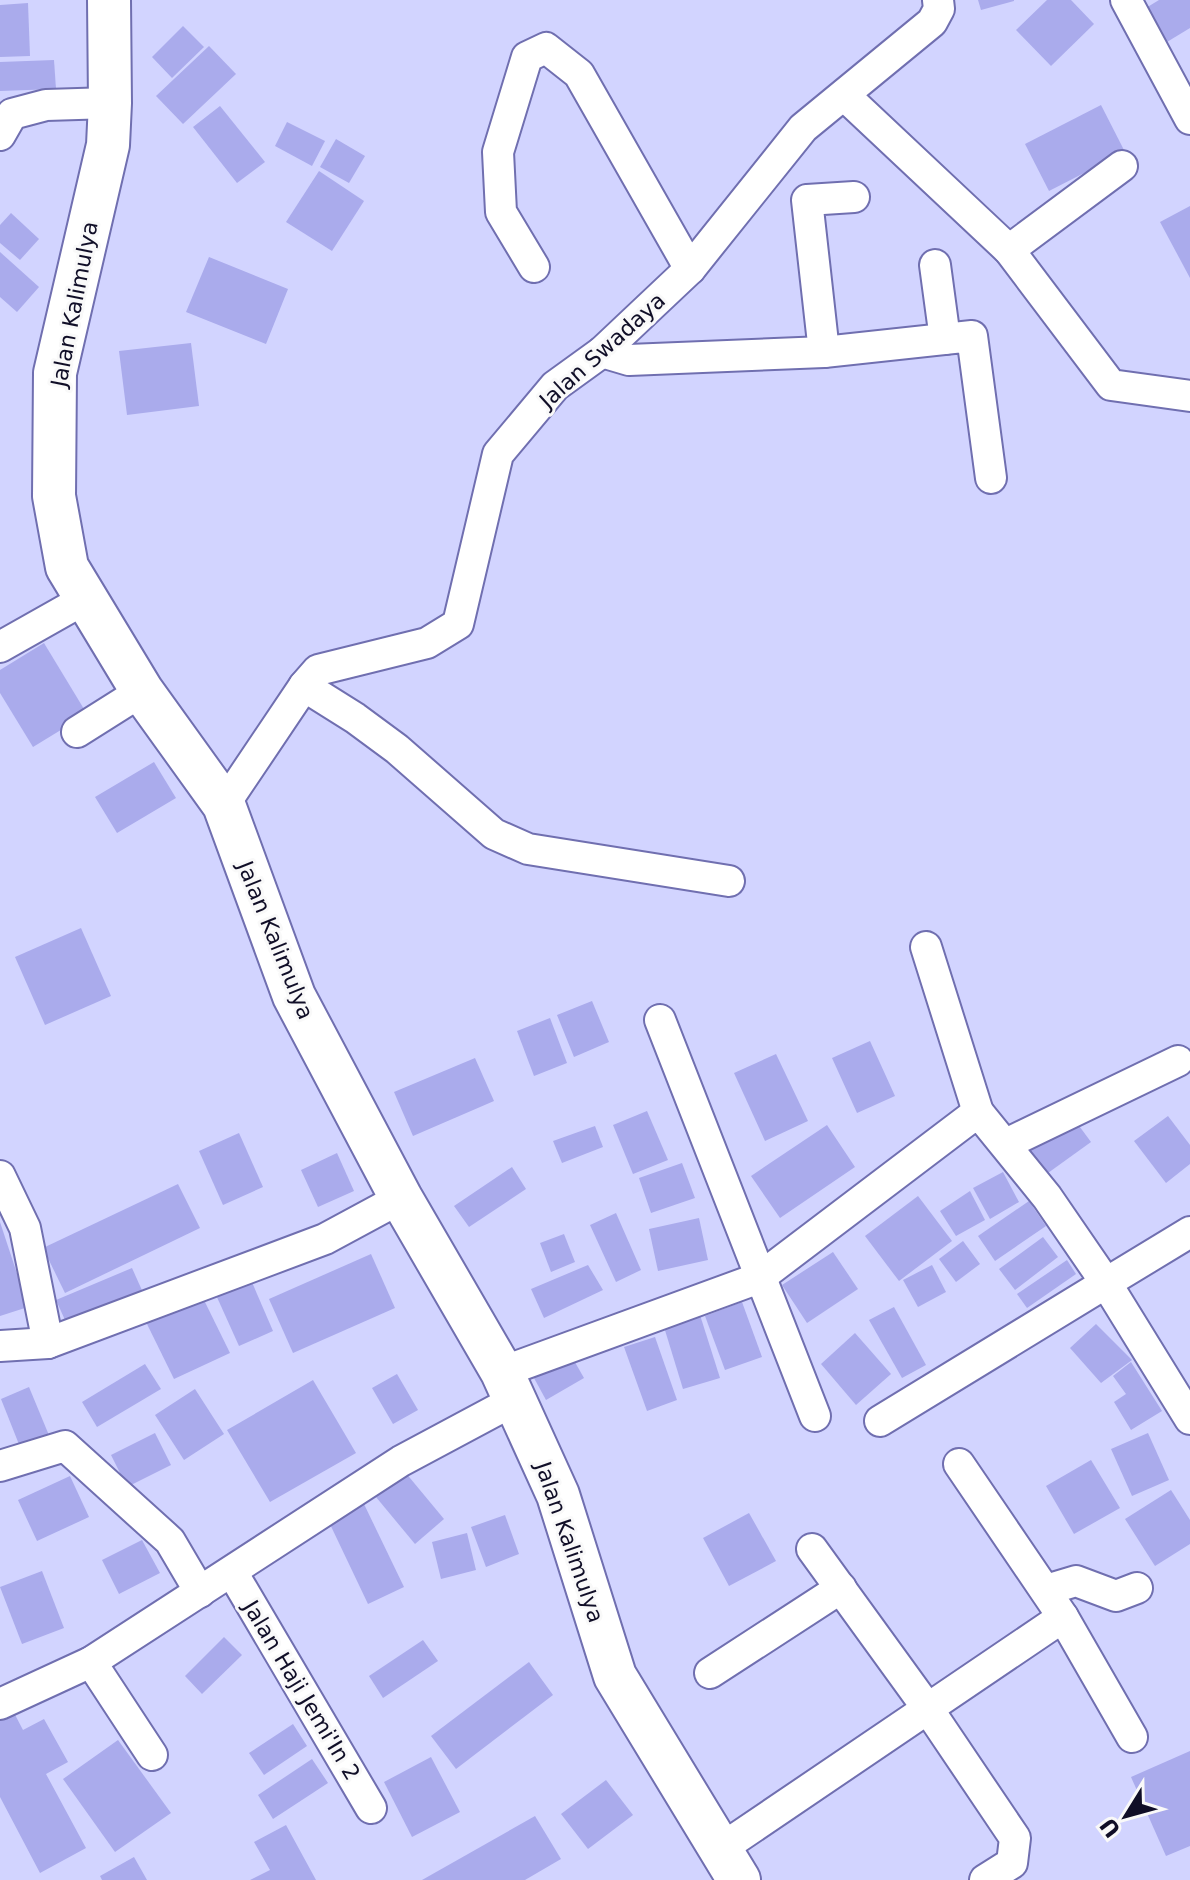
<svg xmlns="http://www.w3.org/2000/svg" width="1190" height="1880" viewBox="0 0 1190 1880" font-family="'DejaVu Sans',sans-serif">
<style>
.building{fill:#aaabec}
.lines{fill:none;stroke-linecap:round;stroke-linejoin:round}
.street-casing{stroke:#706fb0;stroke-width:34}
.secondary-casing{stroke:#706fb0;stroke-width:46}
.street{stroke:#fff;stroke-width:30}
.secondary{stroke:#fff;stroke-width:42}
.labels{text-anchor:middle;stroke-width:6;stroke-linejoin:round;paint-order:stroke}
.street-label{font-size:22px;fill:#100e27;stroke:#f9f9f9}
</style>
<rect width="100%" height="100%" fill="#d2d4ff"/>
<!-- building -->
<g class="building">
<polygon points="978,0 1014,0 1014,1 981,10"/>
<polygon points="1047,0 1071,0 1094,24 1051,66 1016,30"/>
<polygon points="1159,0 1190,0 1190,28 1162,45 1141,11"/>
<polygon points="28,3 30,56 0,57 0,5"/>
<polygon points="183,26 204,47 172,78 152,57"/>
<polygon points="209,46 236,74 183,124 156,96"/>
<polygon points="54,60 56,89 0,91 0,62"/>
<polygon points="1101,105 1125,152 1049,191 1025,144"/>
<polygon points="220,106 265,162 237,183 193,127"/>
<polygon points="287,122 325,141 312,166 275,146"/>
<polygon points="336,139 365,156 349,183 320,167"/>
<polygon points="319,171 364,201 332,251 286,222"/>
<polygon points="1190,206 1190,278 1160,222"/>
<polygon points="11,213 39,239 20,260 0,243 0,225"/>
<polygon points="0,252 39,287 17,312 0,297"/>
<polygon points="209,257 288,289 266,344 186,312"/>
<polygon points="191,343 199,406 127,415 119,351"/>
<polygon points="44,643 87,714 33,747 0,693 0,670"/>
<polygon points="154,762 176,798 117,833 95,797"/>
<polygon points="81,928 111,996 45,1025 15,957"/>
<polygon points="592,1001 609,1042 574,1057 557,1015"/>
<polygon points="550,1018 567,1063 534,1076 517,1031"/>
<polygon points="870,1041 895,1096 857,1113 832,1058"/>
<polygon points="776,1054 808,1121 765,1141 734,1073"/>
<polygon points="475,1058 494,1101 413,1136 394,1092"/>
<polygon points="647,1111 668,1160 633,1174 613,1125"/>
<polygon points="1168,1116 1190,1145 1190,1164 1166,1183 1134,1141"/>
<polygon points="1074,1119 1091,1142 1041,1178 1024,1154"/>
<polygon points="827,1125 855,1167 780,1218 751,1176"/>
<polygon points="595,1126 603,1147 562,1163 553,1141"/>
<polygon points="239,1133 263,1187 223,1205 199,1151"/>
<polygon points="337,1153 354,1191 318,1207 301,1170"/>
<polygon points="682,1163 695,1198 651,1213 639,1178"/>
<polygon points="512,1167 526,1189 469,1227 454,1206"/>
<polygon points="1003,1172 1019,1202 990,1219 973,1188"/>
<polygon points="178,1184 200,1228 65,1293 43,1248"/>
<polygon points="970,1191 985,1220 956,1236 940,1211"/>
<polygon points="918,1196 952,1241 899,1281 865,1236"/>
<polygon points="1029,1201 1046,1226 995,1261 978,1236"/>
<polygon points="616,1213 641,1270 616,1282 590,1225"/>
<polygon points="699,1218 708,1260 658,1271 649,1229"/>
<polygon points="0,1222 28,1307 0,1316"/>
<polygon points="564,1234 575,1262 551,1272 540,1243"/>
<polygon points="1043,1237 1058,1257 1015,1290 999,1269"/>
<polygon points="963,1241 980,1264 956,1282 939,1259"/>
<polygon points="833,1252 858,1289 807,1323 782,1285"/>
<polygon points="371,1254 395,1308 293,1353 269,1299"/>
<polygon points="1067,1260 1076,1274 1027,1308 1017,1294"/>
<polygon points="588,1265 603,1290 544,1318 531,1289"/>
<polygon points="932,1265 946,1292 918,1307 903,1280"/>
<polygon points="132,1268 145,1297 69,1329 56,1300"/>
<polygon points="251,1280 273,1331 239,1346 216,1295"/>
<polygon points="202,1296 230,1353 174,1379 146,1322"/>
<polygon points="742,1302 762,1357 725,1370 705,1316"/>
<polygon points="894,1307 926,1365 902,1378 869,1320"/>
<polygon points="700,1315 720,1378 683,1389 664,1327"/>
<polygon points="1096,1324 1132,1360 1101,1383 1070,1348"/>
<polygon points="855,1333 891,1374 856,1405 821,1364"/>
<polygon points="655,1337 677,1400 647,1411 624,1347"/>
<polygon points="572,1357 584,1378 546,1400 534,1378"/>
<polygon points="1131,1362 1162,1411 1131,1430 1114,1402 1126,1394 1113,1376"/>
<polygon points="145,1364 161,1389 97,1427 82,1402"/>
<polygon points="397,1374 418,1410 393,1424 372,1388"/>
<polygon points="313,1380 356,1453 270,1502 227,1430"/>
<polygon points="29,1387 53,1445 24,1457 1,1399"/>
<polygon points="195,1389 224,1434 184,1460 155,1415"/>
<polygon points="155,1433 171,1465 127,1487 111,1455"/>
<polygon points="1148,1433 1169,1480 1132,1496 1111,1449"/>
<polygon points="1091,1460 1120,1508 1074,1534 1046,1486"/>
<polygon points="400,1466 444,1519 415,1544 371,1491"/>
<polygon points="70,1476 89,1517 37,1541 18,1500"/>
<polygon points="1171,1490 1190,1520 1190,1544 1155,1566 1125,1519"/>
<polygon points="363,1502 404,1587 368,1604 328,1520"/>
<polygon points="749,1513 776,1561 729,1586 703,1538"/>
<polygon points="505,1515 519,1554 486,1567 471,1527"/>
<polygon points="467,1533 476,1570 441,1579 432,1542"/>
<polygon points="142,1540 160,1573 119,1594 102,1560"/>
<polygon points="42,1571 64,1628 22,1644 0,1587"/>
<polygon points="224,1637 242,1655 202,1694 185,1676"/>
<polygon points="423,1640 438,1661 383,1698 369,1676"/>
<polygon points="529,1662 553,1695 456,1769 431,1736"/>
<polygon points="12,1709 23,1730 44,1719 68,1762 46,1774 86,1848 40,1873 0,1797 0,1715"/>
<polygon points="293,1724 307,1746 264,1775 249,1753"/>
<polygon points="118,1740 171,1813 115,1852 63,1779"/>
<polygon points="1190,1751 1190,1846 1166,1856 1131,1777"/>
<polygon points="431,1757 460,1812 412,1837 384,1782"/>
<polygon points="312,1759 328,1783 273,1819 258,1795"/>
<polygon points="606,1780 633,1815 588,1849 561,1814"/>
<polygon points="535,1816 561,1859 525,1880 422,1880"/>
<polygon points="286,1825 316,1880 250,1880 270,1870 254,1842"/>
<polygon points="134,1857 147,1880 102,1880 100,1876"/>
</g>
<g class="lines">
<!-- street casing -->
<g class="street-casing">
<g id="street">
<polyline points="1126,0 1190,119"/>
<polyline points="844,95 1009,250 1111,385 1190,396"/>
<polyline points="0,135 12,114 46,105 110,103"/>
<polyline points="1009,250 1122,166"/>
<polyline points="935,265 945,339"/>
<polyline points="534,267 501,212 498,152 527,57 546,48 579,74 690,269"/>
<polyline points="602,352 629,360 824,352 972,336 991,478"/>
<polyline points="824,352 807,200 854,197"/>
<polyline points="0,647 85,599"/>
<polyline points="304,686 355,718 397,749 494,834 528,849 729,881"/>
<polyline points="77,732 142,691"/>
<polyline points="224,805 304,686 318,670 427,643 458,624 498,454 555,386 602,352 690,269 803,128 932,22 939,9 938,0"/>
<polyline points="926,947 978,1112"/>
<polyline points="660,1020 815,1416"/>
<polyline points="1006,1144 1178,1061"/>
<polyline points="0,1176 25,1228 48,1343"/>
<polyline points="1190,1232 1106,1283 1190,1419"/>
<polyline points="0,1346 48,1343 325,1239 401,1198"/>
<polyline points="502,1372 759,1278 978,1112 1047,1197 1106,1283 880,1421"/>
<polyline points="959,1464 1063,1617 1132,1737"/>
<polyline points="0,1466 65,1446 170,1541 200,1592"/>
<polyline points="812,1549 928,1709 1015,1838 1012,1863 985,1880"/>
<polyline points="232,1572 371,1808"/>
<polyline points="1046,1590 1076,1581 1116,1596 1137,1588"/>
<polyline points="91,1662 152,1755"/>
<polyline points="710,1673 841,1588"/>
<polyline points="0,1704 91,1662 401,1461 515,1400"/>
<polyline points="719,1850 1063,1617"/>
</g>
</g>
<!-- secondary casing -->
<g class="secondary-casing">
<polyline id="secondary" points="109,0 110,103 108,145 55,373 54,496 67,567 142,691 224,805 294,996 401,1198 502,1372 558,1495 615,1676 739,1880"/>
</g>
<!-- street -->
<use href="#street" class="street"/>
<!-- secondary -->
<use href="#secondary" class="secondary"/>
</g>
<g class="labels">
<!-- street labels -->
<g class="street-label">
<text transform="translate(74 304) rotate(-79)" y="8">Jalan Kalimulya</text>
<text transform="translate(602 350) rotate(-42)" y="8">Jalan Swadaya</text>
<text transform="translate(276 940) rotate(68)" y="8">Jalan Kalimulya</text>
<text transform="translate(570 1542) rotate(71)" y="8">Jalan Kalimulya</text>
<text transform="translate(302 1690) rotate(59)" y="8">Jalan Haji Jemi'In 2</text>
</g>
</g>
<!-- north arrow -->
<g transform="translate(1126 1816) rotate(233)" stroke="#f9f9f9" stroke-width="6" paint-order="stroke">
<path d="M0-6L14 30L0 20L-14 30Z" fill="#100e27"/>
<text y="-12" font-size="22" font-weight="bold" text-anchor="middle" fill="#100e27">U</text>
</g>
</svg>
